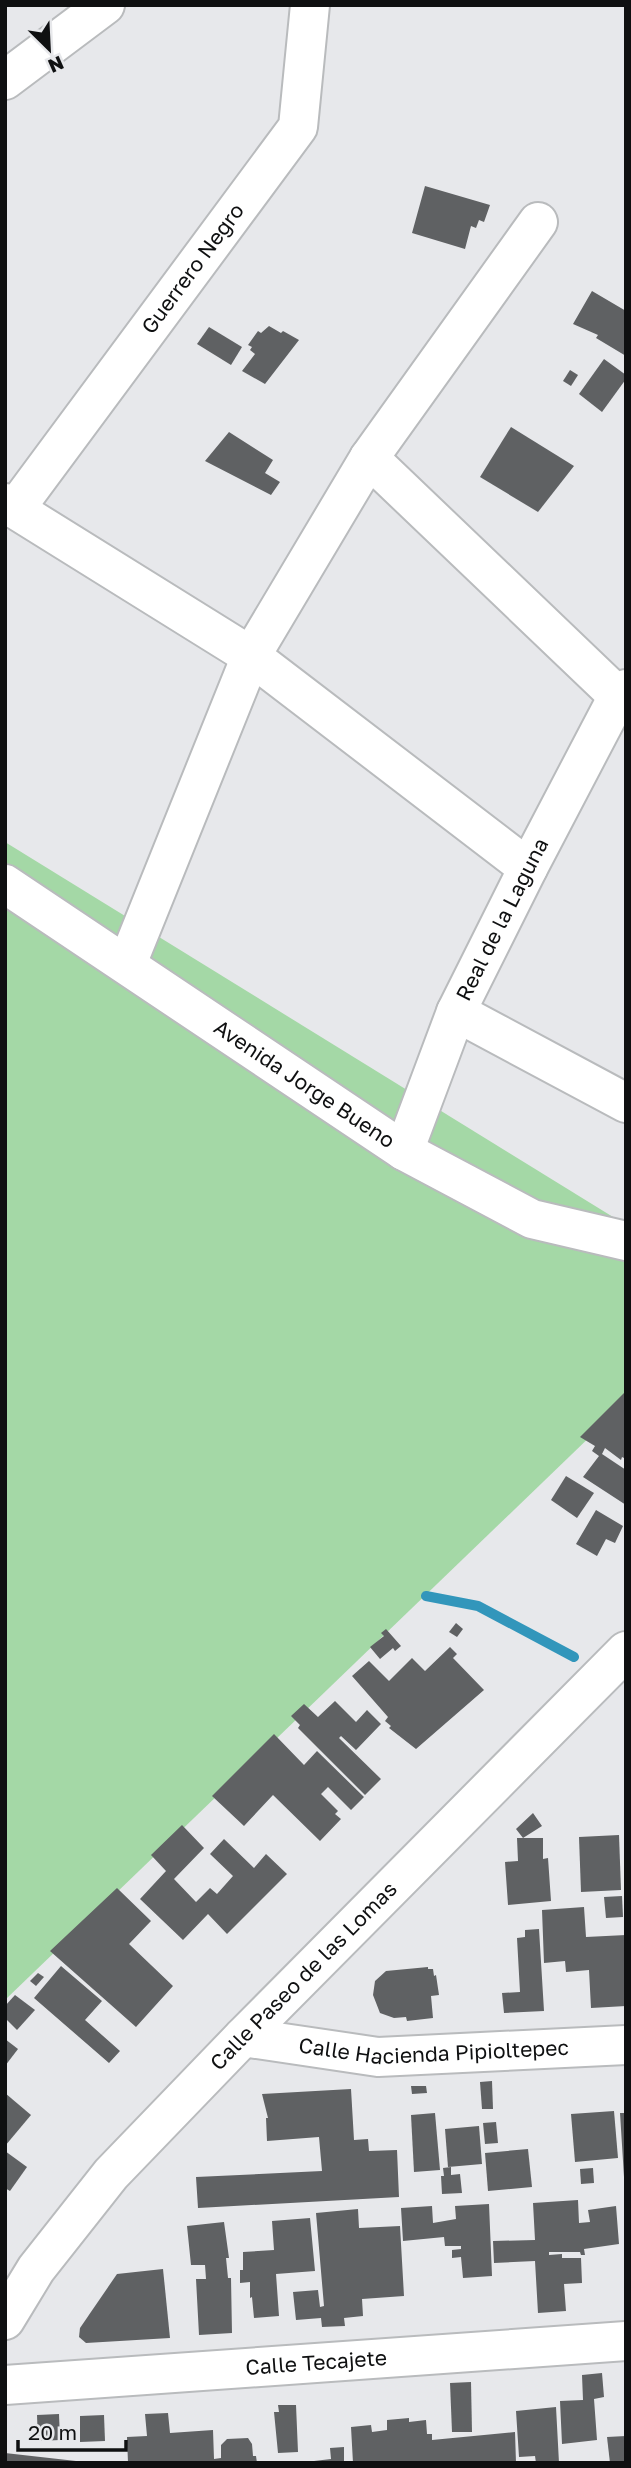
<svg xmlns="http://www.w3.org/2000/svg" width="631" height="2468" viewBox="0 0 631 2468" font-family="'Golos Text',sans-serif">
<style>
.green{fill:#a4d8a6}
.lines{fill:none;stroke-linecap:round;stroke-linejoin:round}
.stream{stroke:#3296bb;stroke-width:10}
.building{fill:#5f6163}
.minor-casing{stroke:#b9bbbd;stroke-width:42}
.tertiary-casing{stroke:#b9bbbd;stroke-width:42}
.secondary-casing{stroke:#b9bbbd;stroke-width:42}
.minor{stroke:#fff;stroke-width:38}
.tertiary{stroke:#fff;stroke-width:38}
.secondary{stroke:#fff;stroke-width:38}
.labels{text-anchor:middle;stroke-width:5;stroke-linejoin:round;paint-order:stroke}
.street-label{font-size:21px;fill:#0f1011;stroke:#e7e8eb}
</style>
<rect width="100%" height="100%" fill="#e7e8eb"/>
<!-- green -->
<polygon class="green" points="5,842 626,1225 626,1402 5,2000"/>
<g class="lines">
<!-- stream -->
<polyline class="stream" points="426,1596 478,1606 574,1657"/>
</g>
<!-- building -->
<g class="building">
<polygon points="425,186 490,205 484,222 479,220 476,228 471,226 465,249 412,233"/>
<polygon points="592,291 626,311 626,356 596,338 598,335 573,324"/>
<polygon points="269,326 281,333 283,331 299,340 265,384 242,371 255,354 250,350 252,347 248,345 258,331 261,333"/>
<polygon points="209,327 242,347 231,365 197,344"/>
<polygon points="604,359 626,375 626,379 602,412 579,394"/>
<polygon points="570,370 578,375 571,386 563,381"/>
<polygon points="511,427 574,466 538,512 480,477"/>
<polygon points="229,432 273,460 265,473 280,482 271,495 205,461"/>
<polygon points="626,1391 626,1459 622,1457 621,1460 605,1448 602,1454 626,1470 626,1505 583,1477 599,1456 592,1451 595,1446 580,1437"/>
<polygon points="566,1476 594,1493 577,1518 551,1500"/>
<polygon points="596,1510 623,1526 615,1543 606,1539 597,1556 576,1544"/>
<polygon points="456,1623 463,1629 457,1637 449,1632"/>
<polygon points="386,1629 401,1646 395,1651 393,1648 380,1659 370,1647 384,1636 381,1633"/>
<polygon points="450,1647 457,1654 453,1658 484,1690 416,1749 389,1728 391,1726 385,1721 388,1717 352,1676 369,1661 389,1681 412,1658 425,1671"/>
<polygon points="335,1701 356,1722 367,1710 381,1724 356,1750 341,1736 339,1738 381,1779 365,1795 298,1728 300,1725 291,1716 304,1704 318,1717"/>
<polygon points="274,1734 304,1765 317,1751 364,1797 351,1810 328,1787 321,1794 338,1811 335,1814 341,1819 320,1841 273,1795 244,1826 212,1796"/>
<polygon points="533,1813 542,1826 523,1838 543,1838 543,1859 548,1858 551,1901 508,1905 505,1862 518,1861 517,1838 523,1838 516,1829"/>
<polygon points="182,1825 204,1848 174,1879 196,1902 210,1888 217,1894 233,1876 210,1854 224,1839 254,1868 266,1854 287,1874 227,1934 208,1914 183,1940 140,1899 166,1871 151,1855"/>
<polygon points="619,1835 621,1890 581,1892 579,1837"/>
<polygon points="117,1888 151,1921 129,1944 173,1986 136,2027 50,1951"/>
<polygon points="622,1896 623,1917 606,1918 604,1897"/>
<polygon points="584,1907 586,1937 626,1935 626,2006 591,2008 589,1970 566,1972 565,1961 544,1963 542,1910"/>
<polygon points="539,1929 544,2011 504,2013 502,1993 520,1992 517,1938 525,1937 525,1930"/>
<polygon points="61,1966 102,2001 85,2020 120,2051 109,2063 34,1998"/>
<polygon points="428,1967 428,1969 433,1969 434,1976 436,1975 439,1995 431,1996 433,2018 407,2021 406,2017 394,2018 380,2013 373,1995 375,1981 386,1971"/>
<polygon points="38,1973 44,1977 36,1986 30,1981"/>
<polygon points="15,1995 35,2010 17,2030 5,2018 5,2006"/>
<polygon points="5,2039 18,2049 5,2066"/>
<polygon points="492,2081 493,2109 482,2109 480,2082"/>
<polygon points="411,2086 426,2086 427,2093 412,2094"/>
<polygon points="351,2089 354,2140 368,2139 369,2151 397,2150 399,2197 198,2208 196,2177 322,2171 319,2137 267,2141 266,2118 268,2118 262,2094"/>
<polygon points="5,2093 31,2115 5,2146"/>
<polygon points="614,2111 618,2158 575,2162 571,2114"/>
<polygon points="435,2113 440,2170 414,2172 411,2115"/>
<polygon points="620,2113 626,2113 626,2176 624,2177"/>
<polygon points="496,2122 498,2143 485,2144 483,2123"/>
<polygon points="479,2126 482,2164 448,2167 445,2129"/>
<polygon points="528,2149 532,2187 488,2191 485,2153"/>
<polygon points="5,2151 27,2167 10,2191 5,2188"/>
<polygon points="451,2167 451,2175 460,2174 462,2193 442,2194 441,2176 444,2176 443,2168"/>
<polygon points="593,2168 594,2183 581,2184 580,2169"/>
<polygon points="578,2200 579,2223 590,2222 588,2210 616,2206 619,2244 584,2249 585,2255 581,2255 580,2252 549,2252 549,2255 562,2254 562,2258 581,2258 582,2283 564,2284 566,2311 538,2313 535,2261 494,2263 493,2241 535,2240 533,2203"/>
<polygon points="489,2204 492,2276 463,2278 461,2257 452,2258 452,2250 461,2249 461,2246 445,2246 444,2237 403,2241 401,2208 432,2206 433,2223 456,2219 455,2206"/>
<polygon points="358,2209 359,2228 400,2226 404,2296 362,2299 363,2316 344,2318 345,2326 322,2327 321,2318 296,2320 293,2292 318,2290 320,2307 324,2306 316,2213"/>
<polygon points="310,2218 315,2271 276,2274 279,2316 254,2318 252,2297 250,2298 250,2282 240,2283 240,2270 243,2270 243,2252 274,2250 272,2221"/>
<polygon points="224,2222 229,2258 226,2258 228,2278 231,2278 232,2333 199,2335 196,2279 206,2279 205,2265 191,2265 187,2226"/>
<polygon points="163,2269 170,2338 86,2343 79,2337 80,2328 117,2274"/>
<polygon points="602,2373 604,2397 594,2399 597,2440 562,2444 560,2401 583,2400 582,2375"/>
<polygon points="471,2382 472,2432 452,2432 450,2383"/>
<polygon points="278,2405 296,2405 298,2452 278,2453 274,2412 279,2412"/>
<polygon points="556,2407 559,2463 536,2463 535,2456 519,2457 516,2411"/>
<polygon points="168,2413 170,2433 213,2430 214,2459 221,2458 221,2445 227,2439 248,2438 252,2444 253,2456 256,2456 257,2463 128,2463 127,2437 147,2436 145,2414"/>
<polygon points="59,2414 60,2440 38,2441 37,2415"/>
<polygon points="104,2415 105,2441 80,2442 80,2416"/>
<polygon points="409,2418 409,2422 426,2420 427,2434 432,2434 432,2440 515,2432 516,2463 353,2463 351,2427 371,2425 372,2432 387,2430 387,2420"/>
<polygon points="626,2436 626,2463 610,2463 607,2437"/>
<polygon points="344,2447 344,2463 314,2463 314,2461 331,2459 330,2448"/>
<polygon points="5,2453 76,2461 76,2463 5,2463"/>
</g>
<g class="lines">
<!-- minor casing -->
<g class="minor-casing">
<g id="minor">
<polyline points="5,80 105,5"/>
<polyline points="369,458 618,696"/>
<polyline points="5,503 251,656 528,868"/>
<path id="s1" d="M 15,509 L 298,127 L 310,5"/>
<polyline points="127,964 251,656 369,458 538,222"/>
<polyline points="456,1012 626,1103"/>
<path id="s2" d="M 404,1151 L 456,1012 L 528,868 L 618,696 L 626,689"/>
<path id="s3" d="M 243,2037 L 378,2057 L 626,2045"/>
<path id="s4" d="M 5,2385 L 626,2341"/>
</g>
</g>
<!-- tertiary casing -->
<g class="tertiary-casing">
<g id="tertiary">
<path id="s5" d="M 5,884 L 404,1151 L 532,1219 L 626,1241"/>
</g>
</g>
<!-- secondary casing -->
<g class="secondary-casing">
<g id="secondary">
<path id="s6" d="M 5,2320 L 36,2269 L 111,2174 L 243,2037 L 626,1651"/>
</g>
</g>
<!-- minor -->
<use href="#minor" class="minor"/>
<!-- tertiary -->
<use href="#tertiary" class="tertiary"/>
<!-- secondary -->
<use href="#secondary" class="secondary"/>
</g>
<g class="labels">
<!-- street labels -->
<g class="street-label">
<text dy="7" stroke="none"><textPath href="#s1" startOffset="299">Guerrero Negro</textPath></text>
<text dy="7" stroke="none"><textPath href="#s2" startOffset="252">Real de la Laguna</textPath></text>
<text dy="7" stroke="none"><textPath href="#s5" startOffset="360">Avenida Jorge Bueno</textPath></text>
<text dy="7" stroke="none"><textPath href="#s6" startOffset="457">Calle Paseo de las Lomas</textPath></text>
<text dy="7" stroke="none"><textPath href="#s3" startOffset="192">Calle Hacienda Pipioltepec</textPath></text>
<text dy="7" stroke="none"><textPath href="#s4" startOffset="312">Calle Tecajete</textPath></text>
</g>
</g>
<!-- border -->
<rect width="631" height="2468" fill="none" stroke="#0f1011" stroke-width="14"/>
<!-- north arrow -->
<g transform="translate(49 49) rotate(156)" stroke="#e7e8eb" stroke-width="5" paint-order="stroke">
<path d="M0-5L12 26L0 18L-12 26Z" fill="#0f1011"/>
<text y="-10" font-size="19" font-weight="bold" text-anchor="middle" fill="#0f1011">N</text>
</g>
<!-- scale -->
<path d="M18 2440v10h108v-10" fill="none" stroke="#0f1011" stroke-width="3.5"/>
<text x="28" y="2440" font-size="21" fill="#0f1011" stroke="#e7e8eb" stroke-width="5" paint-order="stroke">20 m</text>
</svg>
